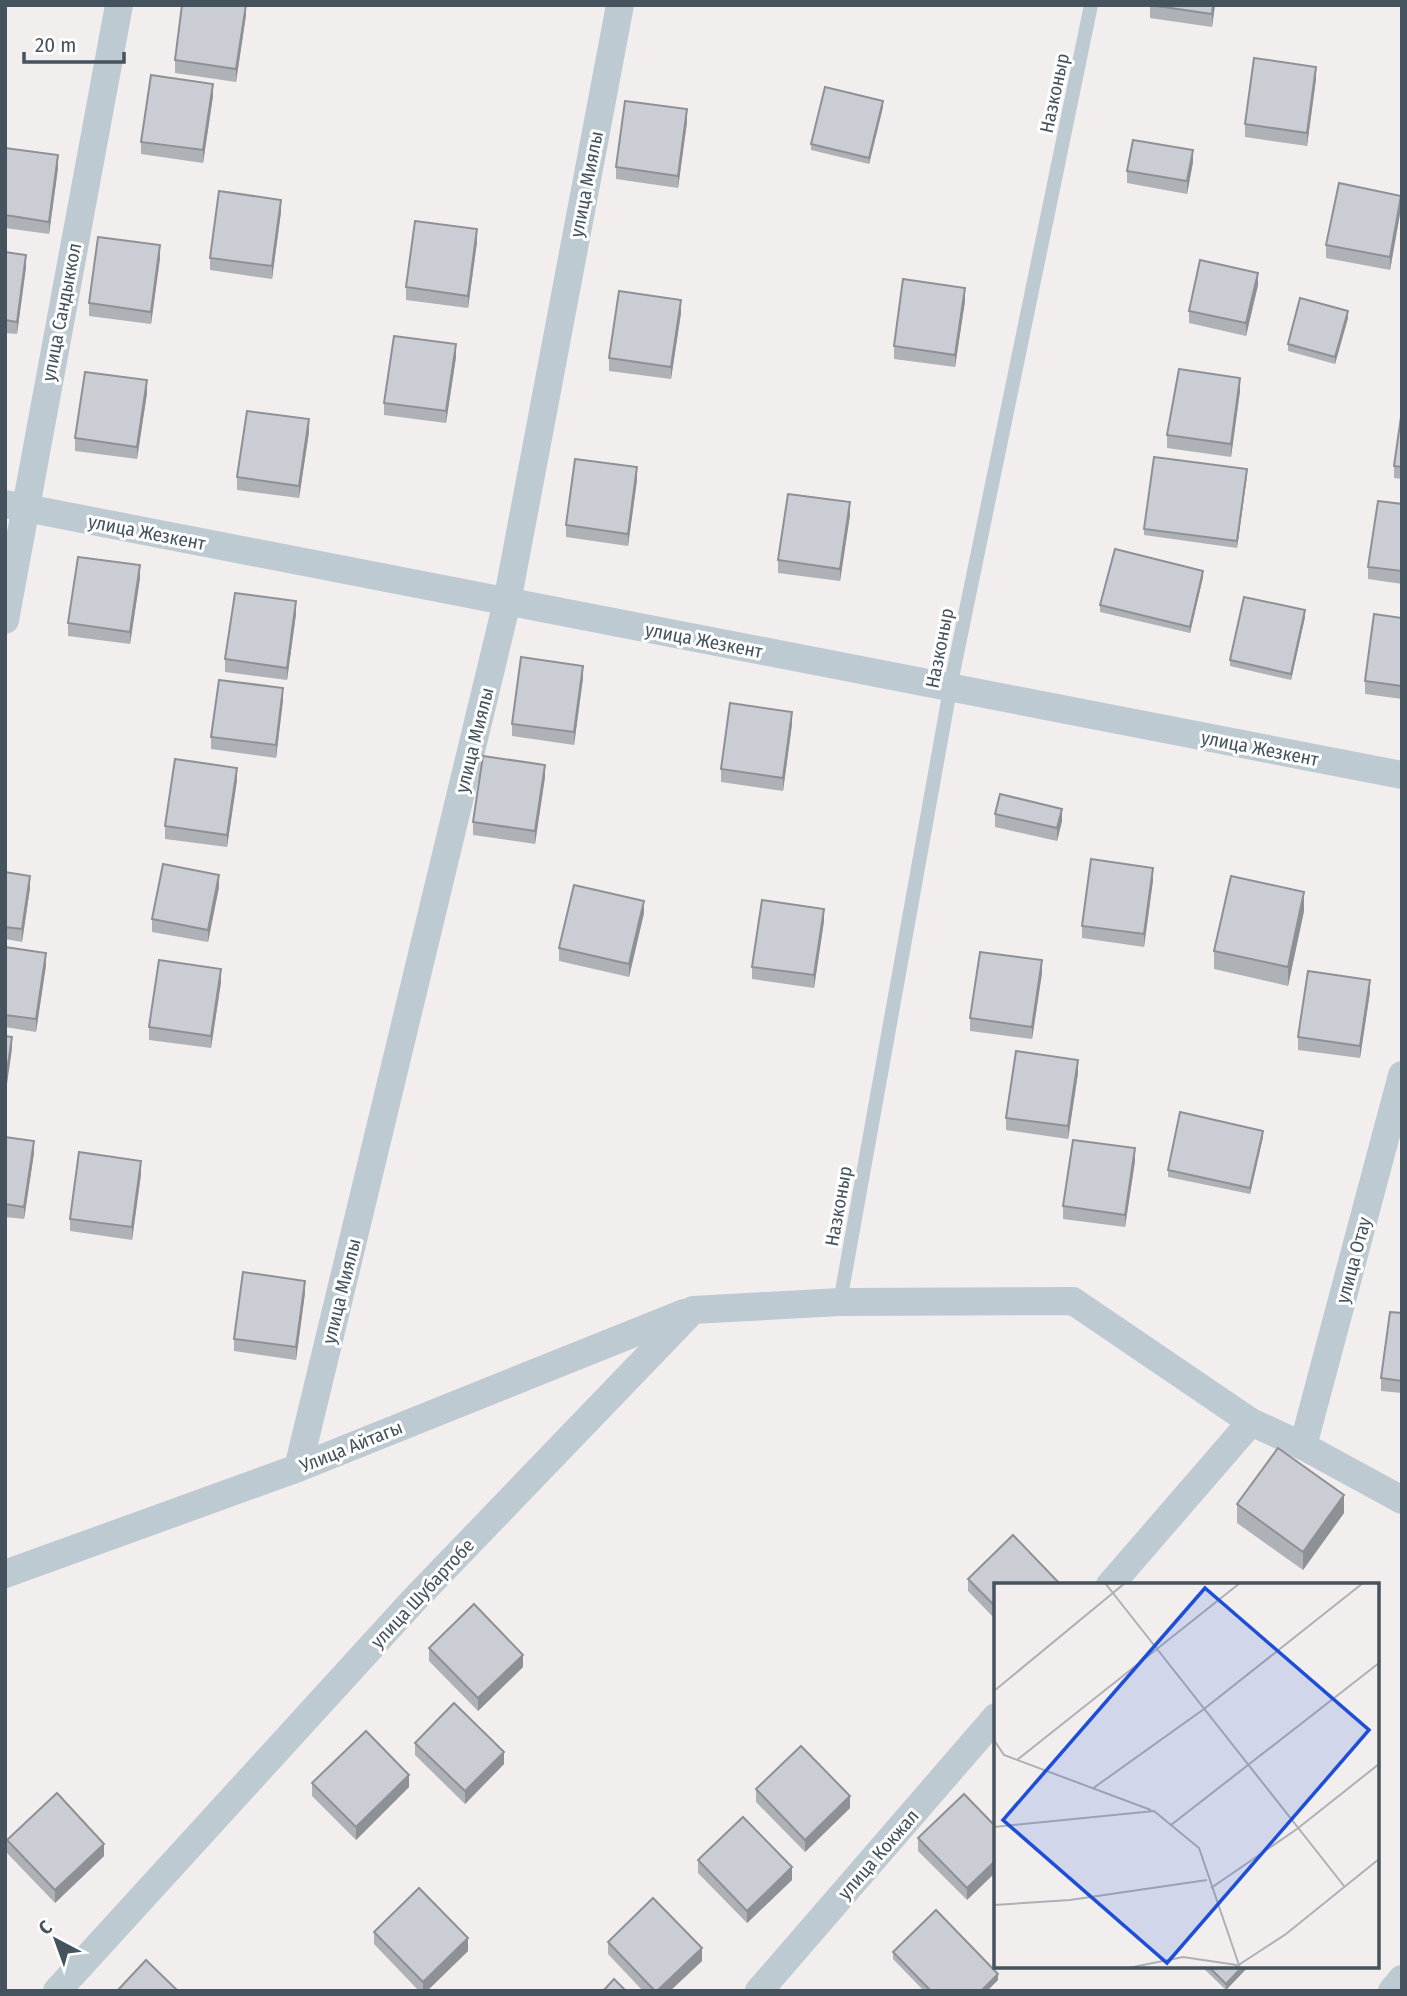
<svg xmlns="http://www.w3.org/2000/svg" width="1407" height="1996" viewBox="0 0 1407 1996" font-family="'Fira Sans Condensed',sans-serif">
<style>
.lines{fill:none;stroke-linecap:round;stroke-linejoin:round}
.service{stroke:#becad2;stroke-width:14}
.minor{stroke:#becad2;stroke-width:28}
.wall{fill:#aeb1b6}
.shaded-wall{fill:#8d9094}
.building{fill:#caced4;stroke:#8d9094;stroke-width:2}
.labels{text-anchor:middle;stroke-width:6;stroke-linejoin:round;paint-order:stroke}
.street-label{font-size:19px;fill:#45535e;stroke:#fff}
.inset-road{fill:none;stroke:#adb0b4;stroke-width:2}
.view{fill:#1d4ed8;fill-opacity:0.15;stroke:#1d4ed8;stroke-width:3.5}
.inset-edge{fill:none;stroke:#45535e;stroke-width:3.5}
</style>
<rect width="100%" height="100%" fill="#f2eeee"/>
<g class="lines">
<!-- service -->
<polyline class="service" points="840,1302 953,673 1091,5"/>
<!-- minor -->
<g class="minor">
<polyline points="5,504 1402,775"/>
<polyline points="5,620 119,5"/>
<polyline points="1303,1446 1402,1075"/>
<polyline points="298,1468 507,602 620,5"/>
<polyline points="5,1574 298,1468 684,1313"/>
<polyline points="1110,1585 1251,1422"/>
<polyline points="57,1991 413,1601 693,1310 840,1302 1073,1301 1251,1422 1303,1446 1402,1500"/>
<polyline points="759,1991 996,1717"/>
<polyline points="1392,1991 1402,1979"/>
</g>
</g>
<!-- wall -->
<g class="wall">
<polygon points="1150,5 1215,5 1212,27 1150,18"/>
<polygon points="246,15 236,82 175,73 175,60"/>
<polygon points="1316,79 1307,146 1245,137 1245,124"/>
<polygon points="213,96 203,163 141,154 141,142"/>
<polygon points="883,107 869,164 811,150 811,144"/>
<polygon points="687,122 678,188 616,179 616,167"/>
<polygon points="5,148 58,168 49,234 5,228"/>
<polygon points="1193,162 1187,194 1127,183 1127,171"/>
<polygon points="1401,208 1390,270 1326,258 1326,245"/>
<polygon points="281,212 272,279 210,270 210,258"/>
<polygon points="477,242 468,308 406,300 406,287"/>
<polygon points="5,252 26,267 17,334 5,333"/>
<polygon points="160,258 151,324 89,316 89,303"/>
<polygon points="1258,285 1246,336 1189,323 1189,311"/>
<polygon points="965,301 955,367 894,359 894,346"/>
<polygon points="681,313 671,379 609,371 609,358"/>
<polygon points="1348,318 1335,364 1288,351 1288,344"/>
<polygon points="456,357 446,423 384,415 384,403"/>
<polygon points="1240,391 1231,457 1167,448 1167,435"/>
<polygon points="147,393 137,459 75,451 75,438"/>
<polygon points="1402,410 1402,479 1394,478 1394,466"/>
<polygon points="309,432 299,498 237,490 237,477"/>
<polygon points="1247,475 1237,548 1144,535 1144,529"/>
<polygon points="637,480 628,546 566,537 566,525"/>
<polygon points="1402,504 1402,584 1368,579 1368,567"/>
<polygon points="850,515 840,581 778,573 778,560"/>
<polygon points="1203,577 1190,633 1100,612 1100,605"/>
<polygon points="140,578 130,644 68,636 68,623"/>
<polygon points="296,614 287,680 225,672 225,659"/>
<polygon points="1305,617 1291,680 1230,666 1230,660"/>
<polygon points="1402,618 1402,699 1365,694 1365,681"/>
<polygon points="583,678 574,745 512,736 512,724"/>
<polygon points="283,700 276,758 211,749 211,737"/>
<polygon points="792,724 783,791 721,782 721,769"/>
<polygon points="545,777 535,844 473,835 473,822"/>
<polygon points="237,780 227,847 165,839 165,826"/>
<polygon points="995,814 1062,821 1057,841 995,827"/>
<polygon points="5,872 30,888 22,942 5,939"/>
<polygon points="1153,880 1144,947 1082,938 1082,926"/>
<polygon points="219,887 208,942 152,932 152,919"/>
<polygon points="1304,911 1288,986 1214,969 1214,951"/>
<polygon points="644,913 629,977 559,961 559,948"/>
<polygon points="824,921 814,988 752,979 752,967"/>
<polygon points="5,947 46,965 36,1032 5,1027"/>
<polygon points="1042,973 1032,1039 970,1031 970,1018"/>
<polygon points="221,982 211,1048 149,1040 149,1027"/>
<polygon points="1370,992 1360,1058 1298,1050 1298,1037"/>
<polygon points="1078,1073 1068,1139 1006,1130 1006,1118"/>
<polygon points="5,1137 34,1153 24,1219 5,1217"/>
<polygon points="1263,1137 1250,1194 1168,1177 1168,1170"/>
<polygon points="1135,1161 1125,1227 1063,1219 1063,1206"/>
<polygon points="141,1174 132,1240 70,1231 70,1219"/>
<polygon points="305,1293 296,1360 234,1351 234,1339"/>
<polygon points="1402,1313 1402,1393 1381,1391 1381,1378"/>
<polygon points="1237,1504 1344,1513 1303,1570 1237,1523"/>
<polygon points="968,1579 996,1585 996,1620 968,1591"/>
<polygon points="429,1648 523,1667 478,1711 429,1661"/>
<polygon points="415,1743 504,1764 465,1804 415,1755"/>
<polygon points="312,1783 409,1787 356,1840 312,1796"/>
<polygon points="756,1789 850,1808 805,1852 756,1802"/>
<polygon points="996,1827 967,1900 918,1851 918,1838"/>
<polygon points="7,1840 104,1856 55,1903 7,1853"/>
<polygon points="698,1860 792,1880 747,1923 698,1873"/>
<polygon points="374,1932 468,1951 427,1991 419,1991 374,1944"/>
<polygon points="608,1942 702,1961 670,1991 643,1991 608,1954"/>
<polygon points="893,1952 998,1980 987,1991 924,1991 893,1959"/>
<polygon points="1201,1966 1249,1966 1226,1990"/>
</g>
<!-- shaded-wall -->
<g class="shaded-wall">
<polygon points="246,5 246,15 236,82 236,69"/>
<polygon points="1213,5 1215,5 1212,27 1212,14"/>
<polygon points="1316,67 1316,79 1307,146 1307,133"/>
<polygon points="213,84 213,96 203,163 203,150"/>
<polygon points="883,101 883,107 869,164 869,158"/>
<polygon points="687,109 687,122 678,188 678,176"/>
<polygon points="1193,150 1193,162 1187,194 1187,181"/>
<polygon points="58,155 58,168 49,234 49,222"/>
<polygon points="1401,196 1401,208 1390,270 1390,257"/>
<polygon points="281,200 281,212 272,279 272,266"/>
<polygon points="477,229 477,242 468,308 468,296"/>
<polygon points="160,245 160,258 151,324 151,312"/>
<polygon points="26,255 26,267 17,334 17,322"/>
<polygon points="1258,273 1258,285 1246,336 1246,323"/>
<polygon points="965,288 965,301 955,367 955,355"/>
<polygon points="681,300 681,313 671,379 671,367"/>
<polygon points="1348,311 1348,318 1335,364 1335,357"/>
<polygon points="456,344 456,357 446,423 446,411"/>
<polygon points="1240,378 1240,391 1231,457 1231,444"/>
<polygon points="147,380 147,393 137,459 137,447"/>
<polygon points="309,419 309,432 299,498 299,486"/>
<polygon points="637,467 637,480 628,546 628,534"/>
<polygon points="1247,469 1247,475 1237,548 1237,541"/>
<polygon points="850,502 850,515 840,581 840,569"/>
<polygon points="140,565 140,578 130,644 130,632"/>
<polygon points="1203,571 1203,577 1190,633 1190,627"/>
<polygon points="296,601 296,614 287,680 287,668"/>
<polygon points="1305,610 1305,617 1291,680 1291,674"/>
<polygon points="583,666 583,678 574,745 574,732"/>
<polygon points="283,688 283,700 276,758 276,745"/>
<polygon points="792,712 792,724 783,791 783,778"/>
<polygon points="545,765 545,777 535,844 535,831"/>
<polygon points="237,768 237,780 227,847 227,835"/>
<polygon points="1062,809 1062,821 1057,841 1057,828"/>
<polygon points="1153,868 1153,880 1144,947 1144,934"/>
<polygon points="219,875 219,887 208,942 208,930"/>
<polygon points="30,876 30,888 22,942 22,929"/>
<polygon points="1304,892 1304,911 1288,986 1288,967"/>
<polygon points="644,901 644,913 629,977 629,964"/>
<polygon points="824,909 824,921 814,988 814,975"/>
<polygon points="46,953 46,965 36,1032 36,1019"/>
<polygon points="1042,960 1042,973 1032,1039 1032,1027"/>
<polygon points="221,969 221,982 211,1048 211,1036"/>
<polygon points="1370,980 1370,992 1360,1058 1360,1046"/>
<polygon points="12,1037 12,1049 5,1098 5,1085"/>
<polygon points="1078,1060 1078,1073 1068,1139 1068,1126"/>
<polygon points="1263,1131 1263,1137 1250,1194 1250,1188"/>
<polygon points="34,1141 34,1153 24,1219 24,1207"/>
<polygon points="1135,1148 1135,1161 1125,1227 1125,1215"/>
<polygon points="141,1161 141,1174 132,1240 132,1227"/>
<polygon points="305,1281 305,1293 296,1360 296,1347"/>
<polygon points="1344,1495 1344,1513 1303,1570 1303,1552"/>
<polygon points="523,1655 523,1667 478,1711 478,1698"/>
<polygon points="504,1752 504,1764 465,1804 465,1791"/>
<polygon points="409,1775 409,1787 356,1840 356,1827"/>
<polygon points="850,1796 850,1808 805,1852 805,1840"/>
<polygon points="104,1844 104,1856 55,1903 55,1890"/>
<polygon points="996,1860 996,1872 967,1900 967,1888"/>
<polygon points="792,1867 792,1880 747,1923 747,1911"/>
<polygon points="468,1938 468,1951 427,1991 423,1991 423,1982"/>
<polygon points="702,1948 702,1961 670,1991 657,1991"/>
<polygon points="1243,1966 1249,1966 1226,1990 1226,1984"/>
<polygon points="998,1974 998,1980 987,1991 981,1991"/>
</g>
<!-- building -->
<g class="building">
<polygon points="182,5 246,5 236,69 175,60"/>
<polygon points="1150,5 1213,5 1212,14"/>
<polygon points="1254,58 1316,67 1307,133 1245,124"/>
<polygon points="151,75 213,84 203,150 141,142"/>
<polygon points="825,87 883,101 869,158 811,144"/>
<polygon points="625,101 687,109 678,176 616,167"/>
<polygon points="1133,140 1193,150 1187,181 1127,171"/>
<polygon points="5,148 58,155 49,222 5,215"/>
<polygon points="1339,183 1401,196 1390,257 1326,245"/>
<polygon points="219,191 281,200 272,266 210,258"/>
<polygon points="415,221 477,229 468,296 406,287"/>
<polygon points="98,237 160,245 151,312 89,303"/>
<polygon points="5,252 26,255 17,322 5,320"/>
<polygon points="1200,260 1258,273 1246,323 1189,311"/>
<polygon points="903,279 965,288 955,355 894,346"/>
<polygon points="619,291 681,300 671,367 609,358"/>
<polygon points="1300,298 1348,311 1335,357 1288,344"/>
<polygon points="394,336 456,344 446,411 384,403"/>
<polygon points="1179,369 1240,378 1231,444 1167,435"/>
<polygon points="85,372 147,380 137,447 75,438"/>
<polygon points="1402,410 1402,467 1394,466"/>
<polygon points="247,411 309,419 299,486 237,477"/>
<polygon points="1154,457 1247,469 1237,541 1144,529"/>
<polygon points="575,459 637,467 628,534 566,525"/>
<polygon points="788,494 850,502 840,569 778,560"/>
<polygon points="1378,501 1402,504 1402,571 1368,567"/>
<polygon points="1115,549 1203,571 1190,627 1100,605"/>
<polygon points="78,557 140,565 130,632 68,623"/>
<polygon points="235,593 296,601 287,668 225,659"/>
<polygon points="1244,597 1305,610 1291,674 1230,660"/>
<polygon points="1374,614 1402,618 1402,686 1365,681"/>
<polygon points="521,657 583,666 574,732 512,724"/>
<polygon points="219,680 283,688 276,745 211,737"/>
<polygon points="730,703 792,712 783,778 721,769"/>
<polygon points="483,756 545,765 535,831 473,822"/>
<polygon points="175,759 237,768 227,835 165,826"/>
<polygon points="1000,794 1062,809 1057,828 995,814"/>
<polygon points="1091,859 1153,868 1144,934 1082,926"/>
<polygon points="163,864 219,875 208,930 152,919"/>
<polygon points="5,872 30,876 22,929 5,927"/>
<polygon points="1231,876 1304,892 1288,967 1214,951"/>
<polygon points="574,885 644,901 629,964 559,948"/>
<polygon points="762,900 824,909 814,975 752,967"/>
<polygon points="5,947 46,953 36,1019 5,1015"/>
<polygon points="980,952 1042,960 1032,1027 970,1018"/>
<polygon points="159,960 221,969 211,1036 149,1027"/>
<polygon points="1308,971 1370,980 1360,1046 1298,1037"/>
<polygon points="5,1036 12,1037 5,1085"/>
<polygon points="1016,1051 1078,1060 1068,1126 1006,1118"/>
<polygon points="1180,1112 1263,1131 1250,1188 1168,1170"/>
<polygon points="5,1137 34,1141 24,1207 5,1204"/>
<polygon points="1073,1140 1135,1148 1125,1215 1063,1206"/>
<polygon points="79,1152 141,1161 132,1227 70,1219"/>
<polygon points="243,1272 305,1281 296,1347 234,1339"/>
<polygon points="1390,1312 1402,1313 1402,1381 1381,1378"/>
<polygon points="1278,1448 1344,1495 1303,1552 1237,1504"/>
<polygon points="1013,1535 1061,1585 996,1585 996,1607 968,1579"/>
<polygon points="474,1604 523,1655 478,1698 429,1648"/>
<polygon points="454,1703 504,1752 465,1791 415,1743"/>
<polygon points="366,1731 409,1775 356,1827 312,1783"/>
<polygon points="801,1746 850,1796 805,1840 756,1789"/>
<polygon points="57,1793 104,1844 55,1890 7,1840"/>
<polygon points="964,1794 996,1827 996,1860 967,1888 918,1838"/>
<polygon points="743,1817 792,1867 747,1911 698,1860"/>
<polygon points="419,1888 468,1938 423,1982 374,1932"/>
<polygon points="653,1898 702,1948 657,1991 655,1991 608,1942"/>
<polygon points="936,1910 998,1974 981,1991 931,1991 893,1952"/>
<polygon points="146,1960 178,1991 117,1991"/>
<polygon points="1208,1966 1243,1966 1226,1984"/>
<polygon points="614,1979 626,1991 603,1991"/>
</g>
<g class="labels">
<!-- street labels -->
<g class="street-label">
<text transform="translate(1054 93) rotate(-78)" y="7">Назконыр</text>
<text transform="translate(586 184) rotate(-79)" y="7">улица Миялы</text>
<text transform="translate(61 312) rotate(-79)" y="7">улица Сандыккол</text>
<text transform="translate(147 532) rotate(11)" y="7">улица Жезкент</text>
<text transform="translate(704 640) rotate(11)" y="7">улица Жезкент</text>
<text transform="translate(939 648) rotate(-79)" y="7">Назконыр</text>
<text transform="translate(474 740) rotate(-76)" y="7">улица Миялы</text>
<text transform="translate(1260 748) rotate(11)" y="7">улица Жезкент</text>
<text transform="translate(838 1206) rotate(-80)" y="7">Назконыр</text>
<text transform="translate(1353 1260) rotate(-75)" y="7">улица Отау</text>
<text transform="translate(341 1291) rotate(-76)" y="7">улица Миялы</text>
<text transform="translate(351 1446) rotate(-22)" y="7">Улица Айтагы</text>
<text transform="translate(422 1593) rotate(-47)" y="7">улица Шубартобе</text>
<text transform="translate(878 1854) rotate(-49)" y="7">улица Кокжал</text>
</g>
</g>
<!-- overview -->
<g transform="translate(994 1583)">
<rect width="385" height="385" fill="#f2eeee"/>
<path class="inset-road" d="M 111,0 L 350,303M 0,108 L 131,0M 0,157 L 10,172 L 157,227M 23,177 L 246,0M 98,206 L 210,126 L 369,0M 177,242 L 385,80M 0,244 L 160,228 L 205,265 L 246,385M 217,305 L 303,246 L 385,181M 0,322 L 76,317 L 213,297M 134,385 L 189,374 L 243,382M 240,385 L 292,351 L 385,276"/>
<path class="view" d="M 211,5 L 375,147 L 173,380 L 9,237 Z"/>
<rect width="385" height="385" class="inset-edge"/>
</g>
<!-- border -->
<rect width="1407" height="1996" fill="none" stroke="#45535e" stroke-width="14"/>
<!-- north arrow -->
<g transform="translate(56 1940) rotate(319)" stroke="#ffffff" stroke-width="5" paint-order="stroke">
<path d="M0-5L12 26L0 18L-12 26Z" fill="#45535e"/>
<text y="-10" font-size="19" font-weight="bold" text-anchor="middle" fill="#45535e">С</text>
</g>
<!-- scale -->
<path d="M24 52v10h100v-10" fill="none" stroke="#45535e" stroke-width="3.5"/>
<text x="35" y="52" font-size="21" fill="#45535e" stroke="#ffffff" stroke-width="5" paint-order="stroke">20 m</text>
</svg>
